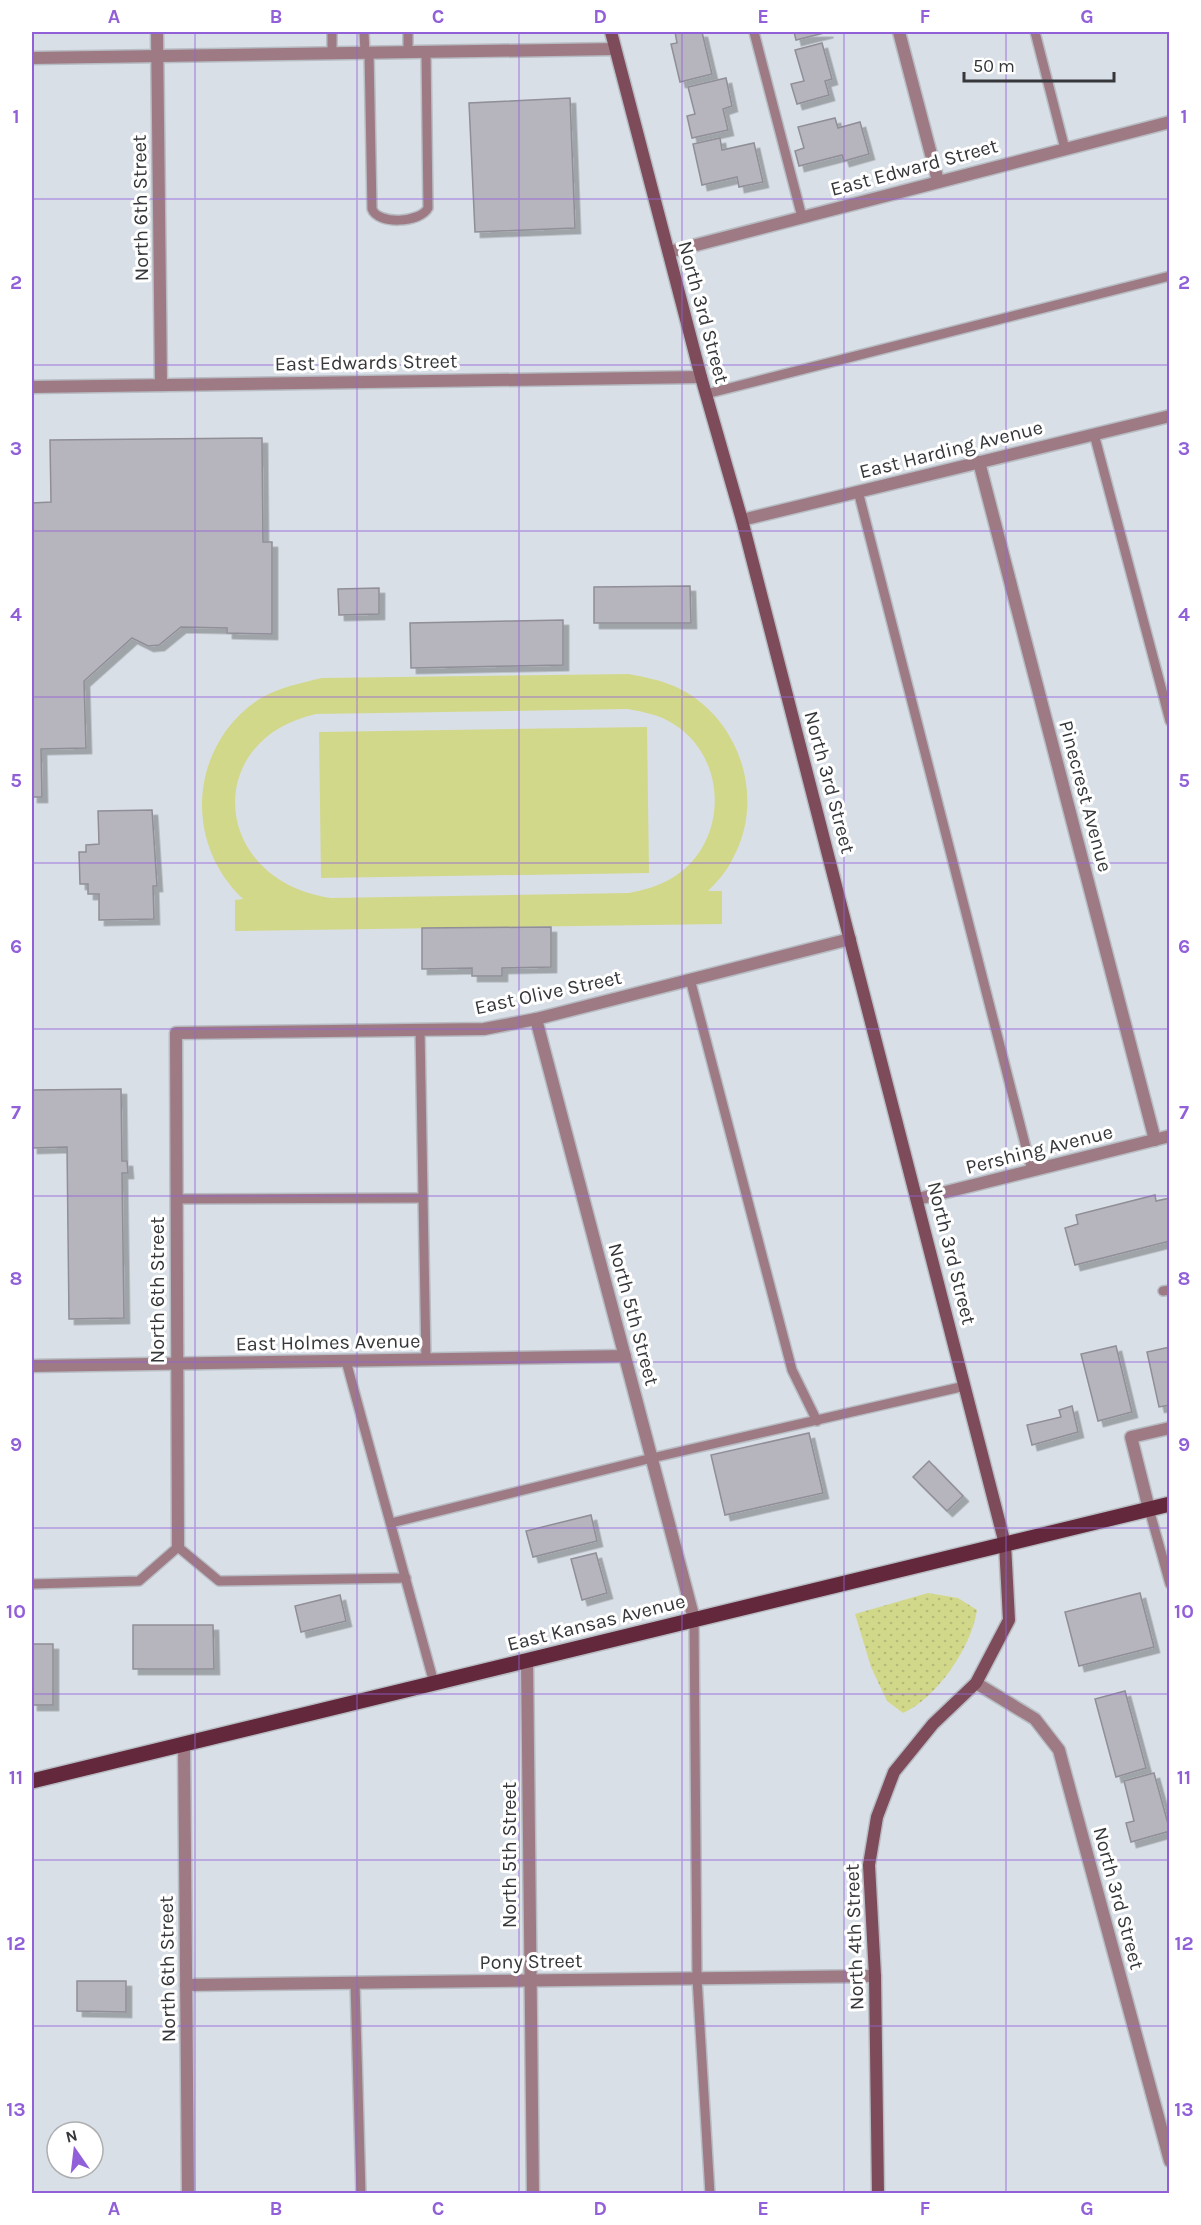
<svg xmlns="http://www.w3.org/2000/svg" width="1201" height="2225" viewBox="0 0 1201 2225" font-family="Karla,sans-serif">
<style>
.grass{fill:url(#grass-dots)}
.green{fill:#d2d88a;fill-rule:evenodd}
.building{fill:#b6b4bd;stroke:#908e97;stroke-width:1.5;filter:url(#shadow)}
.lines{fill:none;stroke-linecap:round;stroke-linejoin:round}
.lane-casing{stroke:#b8bdc4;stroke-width:12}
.street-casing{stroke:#b8bdc4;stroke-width:15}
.secondary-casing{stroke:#b8bdc4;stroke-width:15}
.primary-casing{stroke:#b8bdc4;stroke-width:18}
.lane{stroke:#9e7b84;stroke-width:9}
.street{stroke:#9e7b84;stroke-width:12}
.secondary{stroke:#7d4b59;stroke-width:12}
.primary{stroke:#63283b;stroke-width:15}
.grid{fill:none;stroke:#9160d9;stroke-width:1.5;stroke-opacity:0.55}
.labels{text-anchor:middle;stroke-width:6;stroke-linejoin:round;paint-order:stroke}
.street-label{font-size:20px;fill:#35373a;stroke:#fff}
.neatline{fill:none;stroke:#9160d9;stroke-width:2}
.grid-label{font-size:20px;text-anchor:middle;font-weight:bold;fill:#9160d9}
</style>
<defs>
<pattern id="grass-dots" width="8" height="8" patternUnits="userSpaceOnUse" patternTransform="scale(1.5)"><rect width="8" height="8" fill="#d2d88a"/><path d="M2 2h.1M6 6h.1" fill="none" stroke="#b5ba78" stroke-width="1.8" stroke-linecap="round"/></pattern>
<filter id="shadow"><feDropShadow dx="5.5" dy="5.5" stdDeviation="0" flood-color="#0004"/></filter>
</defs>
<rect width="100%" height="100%" fill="#d9dfe7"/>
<!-- grass -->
<path class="grass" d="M 928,1593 L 958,1598 L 977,1610 C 972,1646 937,1698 903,1713 L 887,1701 L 871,1667 L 855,1614 Z"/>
<!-- green -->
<g class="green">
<path d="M 629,674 C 644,677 660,680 674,686 C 738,714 767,796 733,858 C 727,871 718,881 708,891 L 722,891 L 722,924 L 235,931 L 235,900 L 243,899 C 182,842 190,743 261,698 C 280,687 301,683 322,678 ZM 628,709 C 644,712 659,715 672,723 C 729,757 729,844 672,878 C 659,886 644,890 629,893 L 331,898 C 212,881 200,740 316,714 Z"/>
<polygon points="647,727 649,873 321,878 319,732"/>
</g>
<!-- building -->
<g class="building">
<polygon points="675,32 702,32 712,74 680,82 671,44 677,43"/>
<polygon points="794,32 828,32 796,40"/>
<polygon points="822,43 832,79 825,81 829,95 797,104 791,84 804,81 795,50"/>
<polygon points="726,78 732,106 723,109 728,130 692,138 687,116 695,114 688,87"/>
<polygon points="570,98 575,228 475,232 469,103"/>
<polygon points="835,118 838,128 860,122 869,154 844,161 842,155 799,166 795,151 804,148 798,127"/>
<polygon points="720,138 722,150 754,143 763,182 739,187 737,177 702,185 693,144"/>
<polygon points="262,438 263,542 272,542 272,634 227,633 227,628 181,627 159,645 148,646 132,638 84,681 86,748 41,749 42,797 32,797 32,503 51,502 50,440"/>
<polygon points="690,586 691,623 594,623 594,587"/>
<polygon points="379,588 379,614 339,615 338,589"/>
<polygon points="563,620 563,665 411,668 410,623"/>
<polygon points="152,810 157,886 153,886 154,919 99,920 99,894 88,894 88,884 80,884 79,852 86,852 86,845 99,844 98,811"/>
<polygon points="551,927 551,967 502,968 502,976 472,976 472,968 422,969 422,928"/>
<polygon points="121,1089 122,1161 127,1161 128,1173 122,1173 124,1318 69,1319 67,1147 32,1148 32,1090"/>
<polygon points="1155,1195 1156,1201 1170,1198 1170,1241 1075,1265 1065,1228 1078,1224 1076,1215"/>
<polygon points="1116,1346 1132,1412 1098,1421 1081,1354"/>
<polygon points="1170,1347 1170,1405 1159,1407 1147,1352"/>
<polygon points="1072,1406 1078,1432 1032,1445 1027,1425 1061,1417 1059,1410"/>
<polygon points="809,1433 823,1493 725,1515 711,1455"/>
<polygon points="929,1461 963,1496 947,1511 913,1477"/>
<polygon points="591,1515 597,1541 533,1557 526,1531"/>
<polygon points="596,1553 607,1593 582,1600 571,1559"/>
<polygon points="1140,1593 1154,1647 1079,1666 1065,1612"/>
<polygon points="340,1595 346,1621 301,1632 295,1606"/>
<polygon points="133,1625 213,1625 214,1669 133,1669"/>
<rect x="32" y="1644" width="21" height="61"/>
<polygon points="1125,1691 1146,1768 1116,1777 1095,1699"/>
<polygon points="1154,1773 1170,1831 1131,1842 1126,1823 1134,1821 1124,1781"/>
<polygon points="77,1981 126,1981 126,2012 77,2011"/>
</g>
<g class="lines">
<!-- lane casing -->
<g class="lane-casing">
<g id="lane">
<polyline points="332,32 332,53"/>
<polyline points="364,32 365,53"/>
<polyline points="408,32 408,52"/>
<polyline points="754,32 802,217"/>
<polyline points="1035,32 1065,149"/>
<path d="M 369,52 L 372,209 C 378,225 420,223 428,208 L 426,52"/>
<polyline points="706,394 1170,276"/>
<polyline points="1094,434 1170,721"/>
<polyline points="858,491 1032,1171"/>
<polyline points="690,979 792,1370 817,1421"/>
<polyline points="420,1030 426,1360"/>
<polyline points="176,1199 423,1198"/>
<polyline points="1163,1291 1170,1290"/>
<polyline points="346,1361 434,1683"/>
<polyline points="1149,1509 1170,1584"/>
<polyline points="391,1523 652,1458 965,1386"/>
<polyline points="32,1584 139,1581 178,1547 219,1581 406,1578"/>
<polyline points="694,1619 697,1978 710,2194"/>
<polyline points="355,1983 361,2194"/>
</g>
</g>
<!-- street casing -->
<g class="street-casing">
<g id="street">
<polyline points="157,32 161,385"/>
<polyline points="899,32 938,181"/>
<polyline points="32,58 615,49"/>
<polyline points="669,252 1170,122"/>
<polyline points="32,387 701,377"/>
<polyline points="979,462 1155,1140"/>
<polyline points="742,520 1170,416"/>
<polyline points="536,1019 694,1619"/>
<polyline points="918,1199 1170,1136"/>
<polyline points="32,1366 625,1356"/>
<polyline points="1149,1509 1131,1437 1170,1428"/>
<polyline points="178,1547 176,1033 484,1029 536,1019 850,939"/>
<polyline points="527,1660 533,2194"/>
<polyline points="976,1683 1035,1719 1059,1750 1170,2161"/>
<polyline points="184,1744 188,2194"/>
<polyline points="186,1985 875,1976"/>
</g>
</g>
<!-- secondary casing -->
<g class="secondary-casing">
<polyline id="secondary" points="611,32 701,377 742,520 1005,1544 1009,1620 976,1683 933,1724 894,1772 877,1817 869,1865 875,1976 878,2194"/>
</g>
<!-- primary casing -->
<g class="primary-casing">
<polyline id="primary" points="32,1781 1170,1504"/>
</g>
<!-- lane -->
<use href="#lane" class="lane"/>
<!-- street -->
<use href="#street" class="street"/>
<!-- secondary -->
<use href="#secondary" class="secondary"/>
<!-- primary -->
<use href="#primary" class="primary"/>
</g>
<!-- grid -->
<path class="grid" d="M 195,32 L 195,2194M 357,32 L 357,2194M 519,32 L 519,2194M 682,32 L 682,2194M 844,32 L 844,2194M 1006,32 L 1006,2194M 32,199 L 1170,199M 32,365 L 1170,365M 32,531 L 1170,531M 32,697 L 1170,697M 32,863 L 1170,863M 32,1029 L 1170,1029M 32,1196 L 1170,1196M 32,1362 L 1170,1362M 32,1528 L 1170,1528M 32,1694 L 1170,1694M 32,1860 L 1170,1860M 32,2026 L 1170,2026"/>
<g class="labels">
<!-- street labels -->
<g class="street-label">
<text transform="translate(914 167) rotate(-15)" y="7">East Edward Street</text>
<text transform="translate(140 208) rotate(-91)" y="7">North 6th Street</text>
<text transform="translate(704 312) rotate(75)" y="7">North 3rd Street</text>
<text transform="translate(366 362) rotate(-1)" y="7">East Edwards Street</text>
<text transform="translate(951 449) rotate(-14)" y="7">East Harding Avenue</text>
<text transform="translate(830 782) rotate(75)" y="7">North 3rd Street</text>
<text transform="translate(1086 796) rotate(75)" y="7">Pinecrest Avenue</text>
<text transform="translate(548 992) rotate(-12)" y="7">East Olive Street</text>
<text transform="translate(1039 1149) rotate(-14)" y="7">Pershing Avenue</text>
<text transform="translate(952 1253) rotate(76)" y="7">North 3rd Street</text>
<text transform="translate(157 1290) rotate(-90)" y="7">North 6th Street</text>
<text transform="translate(634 1314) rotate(75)" y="7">North 5th Street</text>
<text transform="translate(328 1342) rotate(-1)" y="7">East Holmes Avenue</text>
<text transform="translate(596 1622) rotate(-14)" y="7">East Kansas Avenue</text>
<text transform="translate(509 1855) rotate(-90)" y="7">North 5th Street</text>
<text transform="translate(1119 1898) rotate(75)" y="7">North 3rd Street</text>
<text transform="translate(854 1937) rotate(-92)" y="7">North 4th Street</text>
<text transform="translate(531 1961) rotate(-1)" y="7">Pony Street</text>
<text transform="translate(167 1969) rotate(-91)" y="7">North 6th Street</text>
</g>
</g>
<!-- border -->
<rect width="1201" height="2225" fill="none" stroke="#ffffff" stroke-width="66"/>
<!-- north arrow -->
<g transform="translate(75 2150) rotate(346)"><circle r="28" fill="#ffffff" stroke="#aeafb0" stroke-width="1.5"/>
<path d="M0-4.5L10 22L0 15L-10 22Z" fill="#9160d9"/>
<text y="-9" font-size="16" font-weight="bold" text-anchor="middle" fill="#35373a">N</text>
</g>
<!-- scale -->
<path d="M964 72v9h150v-9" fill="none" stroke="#35373a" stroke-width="3"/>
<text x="973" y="72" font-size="18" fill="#35373a" stroke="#ffffff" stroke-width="4.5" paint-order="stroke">50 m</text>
<rect x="33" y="33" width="1135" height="2159" class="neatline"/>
<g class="grid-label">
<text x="114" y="23">A</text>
<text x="276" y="23">B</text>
<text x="438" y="23">C</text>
<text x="600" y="23">D</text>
<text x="763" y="23">E</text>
<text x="925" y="23">F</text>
<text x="1087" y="23">G</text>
<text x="16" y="123">1</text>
<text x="1184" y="123">1</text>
<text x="16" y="289">2</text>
<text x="1184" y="289">2</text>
<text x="16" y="455">3</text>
<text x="1184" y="455">3</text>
<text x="16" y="621">4</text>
<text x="1184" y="621">4</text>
<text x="16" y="787">5</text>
<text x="1184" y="787">5</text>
<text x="16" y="953">6</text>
<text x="1184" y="953">6</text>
<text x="16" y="1119">7</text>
<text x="1184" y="1119">7</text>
<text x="16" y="1285">8</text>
<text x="1184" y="1285">8</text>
<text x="16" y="1451">9</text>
<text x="1184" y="1451">9</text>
<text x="16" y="1618">10</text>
<text x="1184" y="1618">10</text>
<text x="16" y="1784">11</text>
<text x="1184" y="1784">11</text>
<text x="16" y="1950">12</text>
<text x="1184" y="1950">12</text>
<text x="16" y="2116">13</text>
<text x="1184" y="2116">13</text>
<text x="114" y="2215">A</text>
<text x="276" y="2215">B</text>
<text x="438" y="2215">C</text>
<text x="600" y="2215">D</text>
<text x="763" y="2215">E</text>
<text x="925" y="2215">F</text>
<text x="1087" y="2215">G</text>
</g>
</svg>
